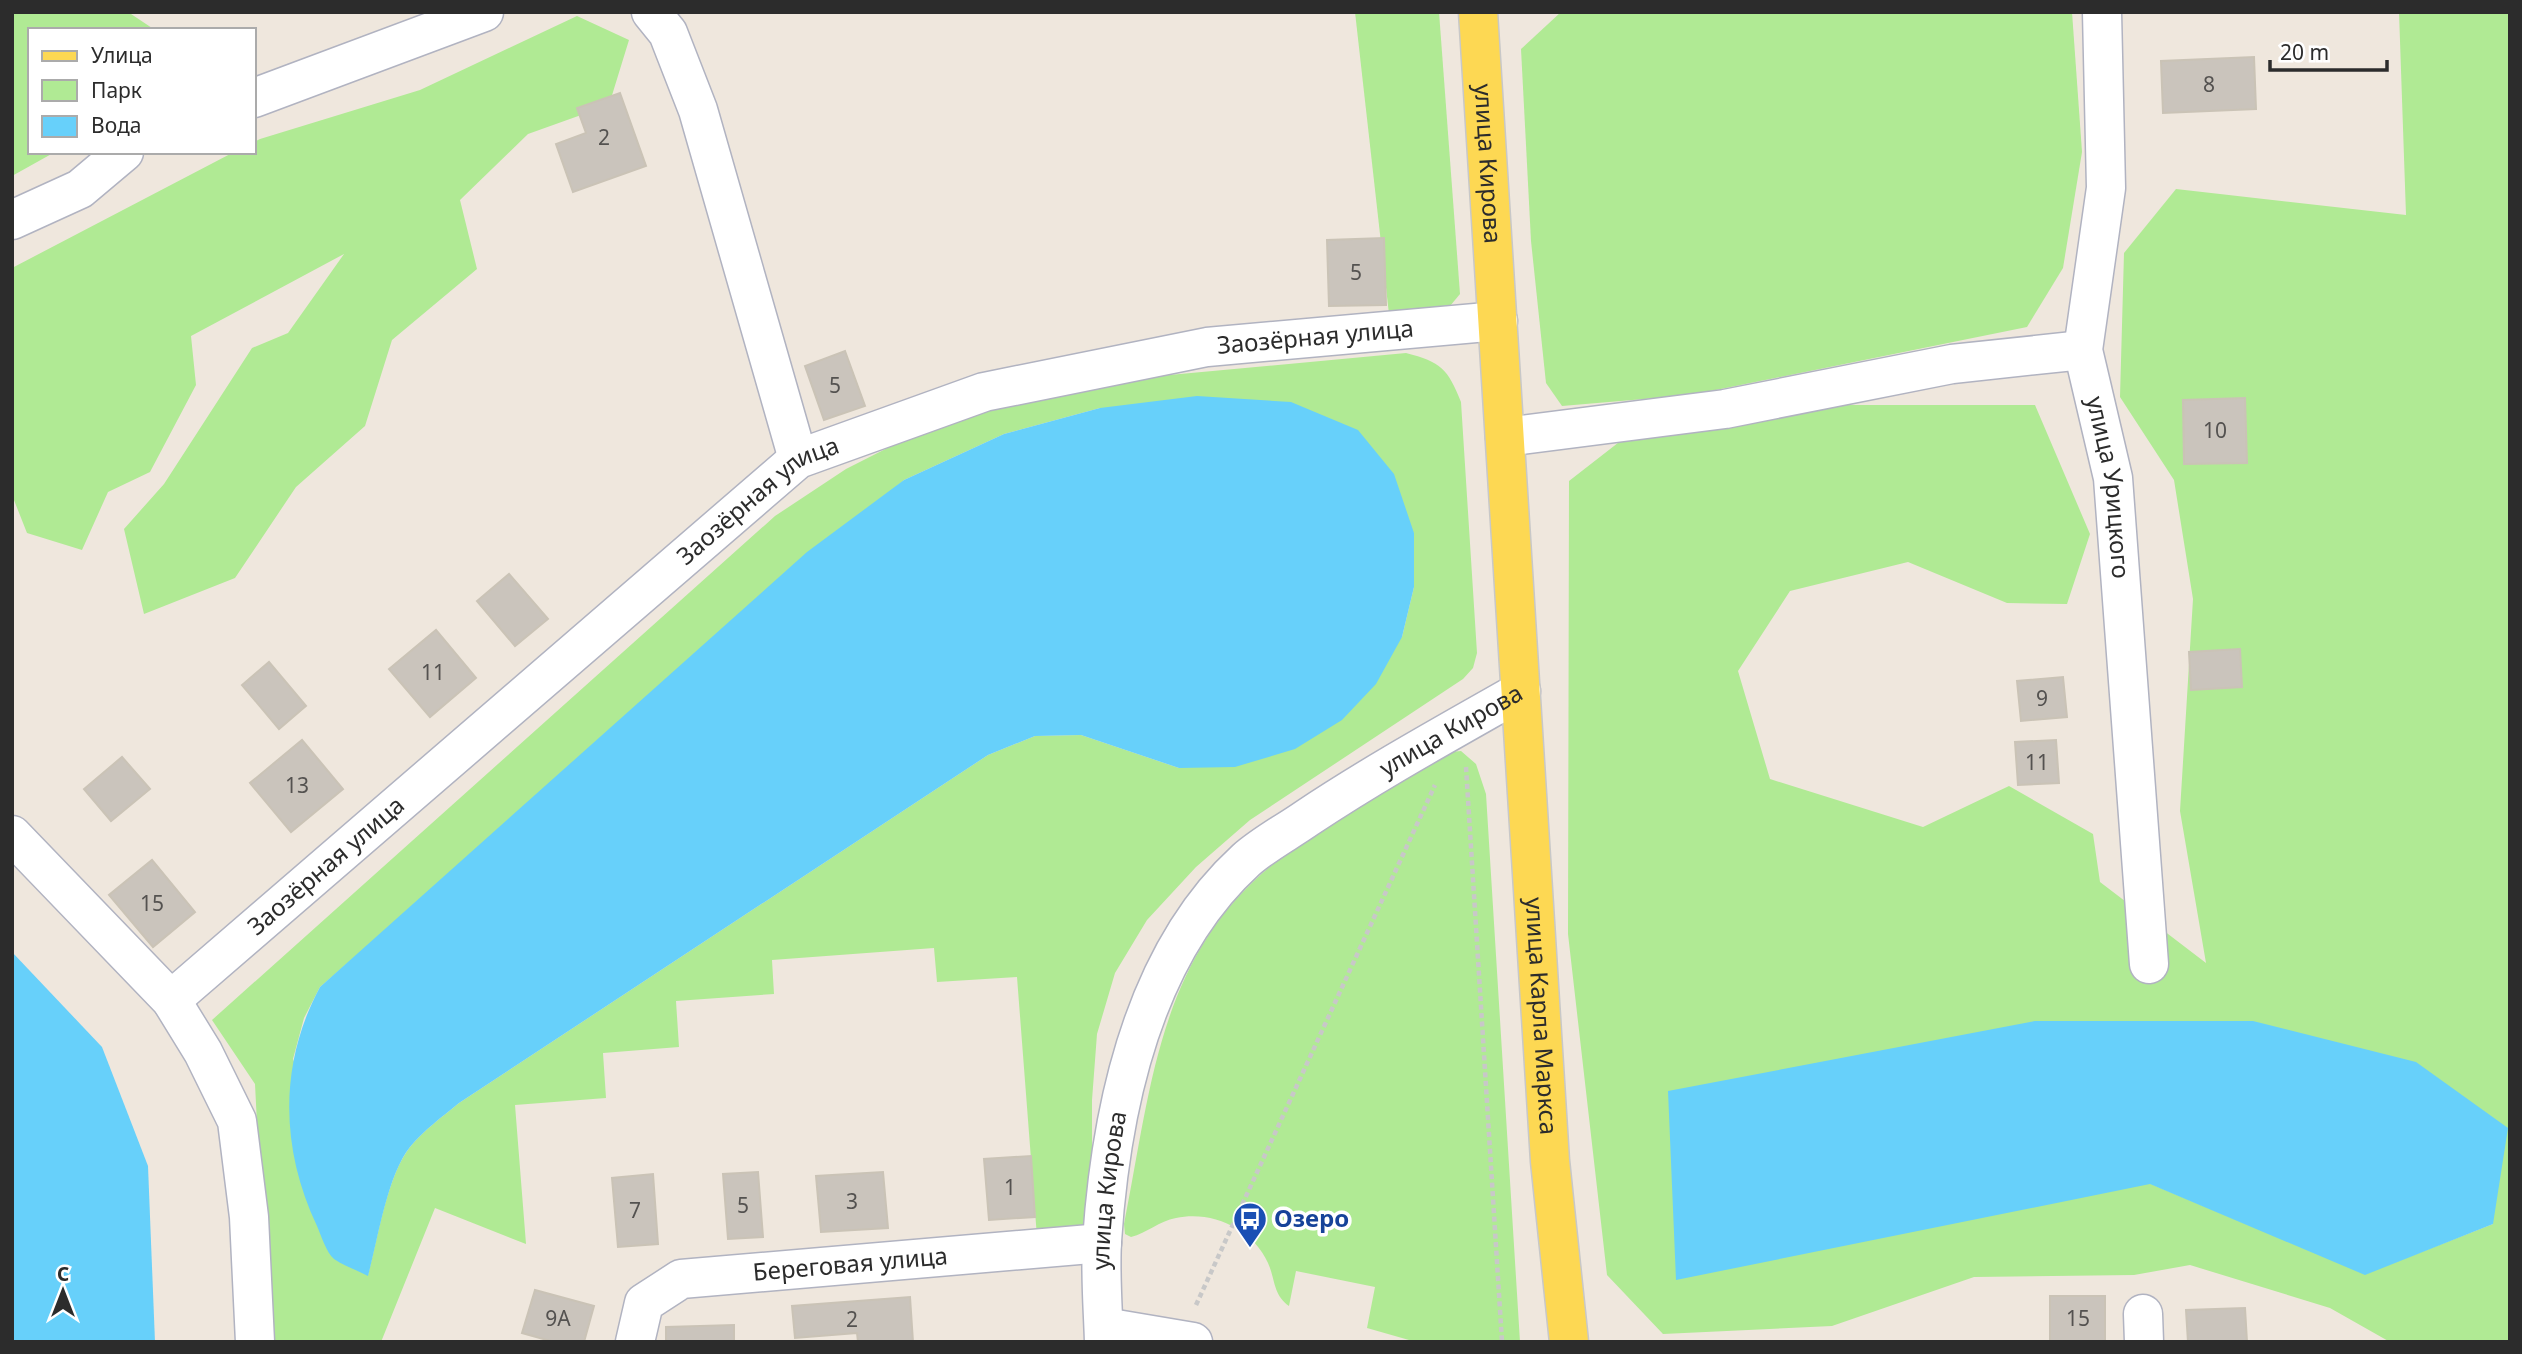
<svg xmlns="http://www.w3.org/2000/svg" width="2522" height="1354" viewBox="0 0 2522 1354" font-family="'Noto Sans',sans-serif">
<style>
.green{fill:#b0ea94;fill-rule:evenodd}
.water{fill:#67d0fa}
.building{fill:#cac4bc;stroke:#cac3b6;stroke-width:2}
.lines{fill:none;stroke-linecap:round;stroke-linejoin:round}
.minor-casing{stroke:#b1b3c1;stroke-width:41}
.major-casing{stroke:#c8c8c8;stroke-width:41}
.path{stroke:#c8c8c8;stroke-width:4.5;stroke-dasharray:5 3.5;stroke-linecap:butt}
.minor{stroke:#fff;stroke-width:38}
.major{stroke:#fdd853;stroke-width:38}
.labels{text-anchor:middle;stroke-width:7;stroke-linejoin:round;paint-order:stroke}
.number-label{font-size:21px;fill:#545250}
.street-label{font-size:24px;fill:#2c2c2c;stroke:#fff}
.transit-label{font-size:24px;font-weight:bold;fill:#164399;stroke:#fff;text-anchor:start}
</style>
<rect width="100%" height="100%" fill="#efe7dd"/>
<!-- green -->
<g class="green">
<polygon points="12,12 128,12 155,30 30,30 30,152 55,152 12,176"/>
<polygon points="1355,12 1439,12 1460,294 1450,306 1389,314"/>
<polygon points="1561,12 2072,12 2082,152 2063,268 2027,327 1691,395 1562,406 1546,383 1531,241 1521,49"/>
<path d="M 2399,12 L 2510,12 L 2510,1342 L 2390,1342 L 2330,1308 L 2190,1265 L 2134,1275 L 1974,1277 L 1832,1326 L 1663,1334 L 1607,1275 L 1568,934 L 1569,481 L 1623,439 L 1810,405 L 2035,405 L 2090,534 L 2067,604 L 2007,603 L 1908,562 L 1790,591 L 1738,671 L 1770,779 L 1923,827 L 2009,786 L 2093,834 L 2100,882 L 2206,963 L 2180,811 L 2193,599 L 2174,480 L 2120,397 L 2124,253 L 2176,189 L 2406,215 ZM 2151,1184 L 2493,1224 L 2365,1274 Z"/>
<polygon points="577,16 629,40 609,105 528,134 460,200 477,269 392,340 365,426 296,487 235,578 144,614 124,529 164,484 252,348 288,333 344,254 191,336 196,385 150,472 108,492 82,550 27,533 12,495 12,268 234,152 254,152 254,142 260,139 420,90"/>
<path d="M 1406,353 C 1441,362 1448,369 1461,402 L 1477,653 L 1473,668 L 1463,679 L 1250,820 L 1196,867 L 1147,920 L 1115,973 L 1097,1034 L 1092,1100 L 1092,1233 L 1037,1237 L 1017,977 L 937,982 L 934,948 L 772,960 L 774,994 L 676,1001 L 679,1047 L 603,1053 L 606,1098 L 515,1105 L 526,1244 L 435,1208 L 381,1342 L 268,1342 L 255,1084 L 212,1020 L 775,516 L 846,469 L 921,431 L 1083,383 ZM 1100,408 L 1414,533 L 1414,587 L 1402,637 L 1179,768 L 1081,735 L 1035,736 L 988,755 L 459,1103 C 442,1117 424,1130 410,1147 C 387,1176 378,1238 368,1275 L 293,1059 L 304,1018 L 320,987 L 904,480 L 1004,434 Z"/>
<path d="M 1461,751 L 1476,764 L 1486,794 L 1520,1342 L 1416,1342 L 1367,1328 L 1375,1287 L 1296,1271 L 1289,1306 C 1273,1295 1275,1278 1268,1263 C 1253,1229 1212,1210 1176,1218 C 1159,1221 1147,1233 1131,1237 L 1125,1234 L 1124,1224 C 1151,1090 1158,958 1272,865 C 1288,852 1307,841 1325,830 C 1363,804 1401,779 1440,753 Z"/>
</g>
<!-- water -->
<g class="water">
<path d="M 1197,396 L 1291,402 L 1358,430 L 1394,474 L 1414,533 L 1414,587 L 1402,637 L 1376,684 L 1342,720 L 1295,749 L 1235,767 L 1179,768 L 1081,735 L 1035,736 L 988,755 L 459,1103 C 442,1117 424,1130 410,1147 C 387,1176 378,1239 368,1276 C 357,1270 344,1266 334,1259 C 326,1252 321,1235 317,1226 C 280,1148 279,1063 320,987 L 807,552 L 904,480 L 1004,434 L 1100,408 Z"/>
<polygon points="12,952 102,1047 148,1166 155,1342 12,1342"/>
<polygon points="2035,1021 2253,1021 2416,1062 2508,1128 2493,1224 2365,1275 2150,1184 1676,1280 1668,1091"/>
</g>
<!-- building -->
<g class="building">
<polygon points="2254,57 2256,109 2163,113 2161,61"/>
<polygon points="620,93 646,166 573,192 556,144 586,133 577,108"/>
<polygon points="1384,238 1386,305 1329,306 1327,240"/>
<polygon points="845,351 865,406 824,420 805,366"/>
<polygon points="2245,398 2247,463 2184,464 2183,400"/>
<polygon points="509,574 548,619 515,646 477,601"/>
<polygon points="436,630 476,678 430,717 389,669"/>
<polygon points="2240,649 2242,687 2191,690 2189,652"/>
<polygon points="269,662 306,706 279,729 242,685"/>
<polygon points="2063,677 2067,717 2021,721 2017,681"/>
<polygon points="302,740 343,789 291,832 250,783"/>
<polygon points="2056,740 2059,783 2018,785 2015,742"/>
<polygon points="122,757 150,789 111,821 84,789"/>
<polygon points="152,860 195,912 153,947 109,895"/>
<polygon points="1031,1156 1035,1217 989,1220 984,1159"/>
<polygon points="758,1172 763,1237 728,1239 723,1174"/>
<polygon points="883,1172 888,1228 821,1232 816,1176"/>
<polygon points="653,1174 658,1244 618,1247 612,1178"/>
<polygon points="535,1290 594,1306 584,1342 554,1342 522,1333"/>
<rect x="2050" y="1296" width="55" height="46"/>
<polygon points="910,1297 913,1342 858,1342 857,1333 795,1338 792,1306"/>
<polygon points="2245,1308 2247,1342 2188,1342 2186,1310"/>
<polygon points="734,1325 734,1342 666,1342 666,1327"/>
</g>
<g class="lines">
<!-- minor casing -->
<g class="minor-casing">
<g id="minor">
<polyline points="651,12 668,33 698,110 798,459"/>
<path id="s1" d="M 2102,12 L 2106,188 L 2083,350 L 2113,478 L 2149,964"/>
<polyline points="254,98 484,12"/>
<polyline points="12,220 80,189 124,152"/>
<polyline points="1505,437 1725,409 1952,364 2083,350"/>
<polyline points="12,835 171,1000 203,1052 237,1121 249,1217 255,1342"/>
<path id="s2" d="M 171,1000 L 798,459 L 984,392 L 1207,347 L 1498,321"/>
<polyline points="2143,1314 2144,1342"/>
<polyline points="1104,1327 1193,1342"/>
<path id="s3" d="M 635,1342 L 644,1303 L 681,1279 L 1102,1243"/>
<path id="s4" d="M 1104,1342 C 1103,1309 1100,1274 1102,1241 C 1111,1107 1143,954 1246,860 C 1264,844 1287,832 1307,818 C 1376,772 1449,732 1521,691"/>
</g>
</g>
<!-- major casing -->
<g class="major-casing">
<g id="major">
<path id="s5" d="M 1478,12 L 1550,1161 L 1569,1342"/>
</g>
</g>
<!-- path -->
<g class="path">
<polyline points="1466,767 1502,1342"/>
<polyline points="1196,1305 1435,785"/>
</g>
<!-- minor -->
<use href="#minor" class="minor"/>
<!-- major -->
<use href="#major" class="major"/>
</g>
<!-- icons -->
<defs>
<g id="bus-pin" transform="scale(1.75)"><path d="M0 17L-7.5 6A9.5 9.5 0 1 1 7.5 6Z" fill="#1a4fb4" stroke="#fff"/><path d="M-5-6H5V4H4V6H2V4H-2V6H-4V4H-5ZM-3.5-4V0h7V-4ZM-3.5 1.2v1.5H-2V1.2ZM2 1.2v1.5H3.5V1.2Z" fill="#fff"/></g>
</defs>
<g fill-rule="evenodd">
<use href="#bus-pin" x="1250" y="1219"/>
</g>
<g class="labels">
<!-- number labels -->
<g class="number-label">
<text x="2209" y="92">8</text>
<text x="604" y="145">2</text>
<text x="1356" y="280">5</text>
<text x="835" y="393">5</text>
<text x="2215" y="438">10</text>
<text x="433" y="680">11</text>
<text x="2042" y="706">9</text>
<text x="2037" y="770">11</text>
<text x="297" y="793">13</text>
<text x="152" y="911">15</text>
<text x="1010" y="1195">1</text>
<text x="852" y="1209">3</text>
<text x="743" y="1213">5</text>
<text x="635" y="1218">7</text>
<text x="558" y="1326">9А</text>
<text x="2078" y="1326">15</text>
<text x="852" y="1327">2</text>
</g>
<!-- street labels -->
<g class="street-label">
<text dy="8" stroke="none"><textPath href="#s5" startOffset="152">улица Кирова</textPath></text>
<text dy="8" stroke="none"><textPath href="#s2" startOffset="1362">Заозёрная улица</textPath></text>
<text dy="8" stroke="none"><textPath href="#s1" startOffset="480">улица Урицкого</textPath></text>
<text dy="8" stroke="none"><textPath href="#s2" startOffset="772">Заозёрная улица</textPath></text>
<text dy="8" stroke="none"><textPath href="#s4" startOffset="761">улица Кирова</textPath></text>
<text dy="8" stroke="none"><textPath href="#s2" startOffset="205">Заозёрная улица</textPath></text>
<text dy="8" stroke="none"><textPath href="#s5" startOffset="1006">улица Карла Маркса</textPath></text>
<text dy="8" stroke="none"><textPath href="#s4" startOffset="152">улица Кирова</textPath></text>
<text dy="8" stroke="none"><textPath href="#s3" startOffset="254">Береговая улица</textPath></text>
</g>
<!-- transit labels -->
<g class="transit-label">
<text x="1274" y="1227">Озеро</text>
</g>
</g>
<!-- border -->
<rect width="2522" height="1354" fill="none" stroke="#2c2c2c" stroke-width="28"/>
<!-- legend -->
<rect x="28" y="28" width="228" height="126" fill="#ffffff" stroke="#ababab" stroke-width="2"/>
<rect x="42" y="51" width="35" height="10" fill="#fdd853" stroke="#ababab" stroke-width="2"/>
<text x="91" y="63" font-size="21" fill="#2c2c2c">Улица</text>
<rect x="42" y="80" width="35" height="21" fill="#b0ea94" stroke="#ababab" stroke-width="2"/>
<text x="91" y="98" font-size="21" fill="#2c2c2c">Парк</text>
<rect x="42" y="116" width="35" height="21" fill="#67d0fa" stroke="#ababab" stroke-width="2"/>
<text x="91" y="133" font-size="21" fill="#2c2c2c">Вода</text>
<!-- north arrow -->
<g transform="translate(63 1291)" stroke="#ffffff" stroke-width="5" paint-order="stroke">
<path d="M0-5L12 26L0 18L-12 26Z" fill="#2c2c2c"/>
<text y="-10" font-size="19" font-weight="bold" text-anchor="middle" fill="#2c2c2c">С</text>
</g>
<!-- scale -->
<path d="M2270 60v10h117v-10" fill="none" stroke="#2c2c2c" stroke-width="3.5"/>
<text x="2280" y="60" font-size="21" fill="#2c2c2c" stroke="#ffffff" stroke-width="5" paint-order="stroke">20 m</text>
</svg>
